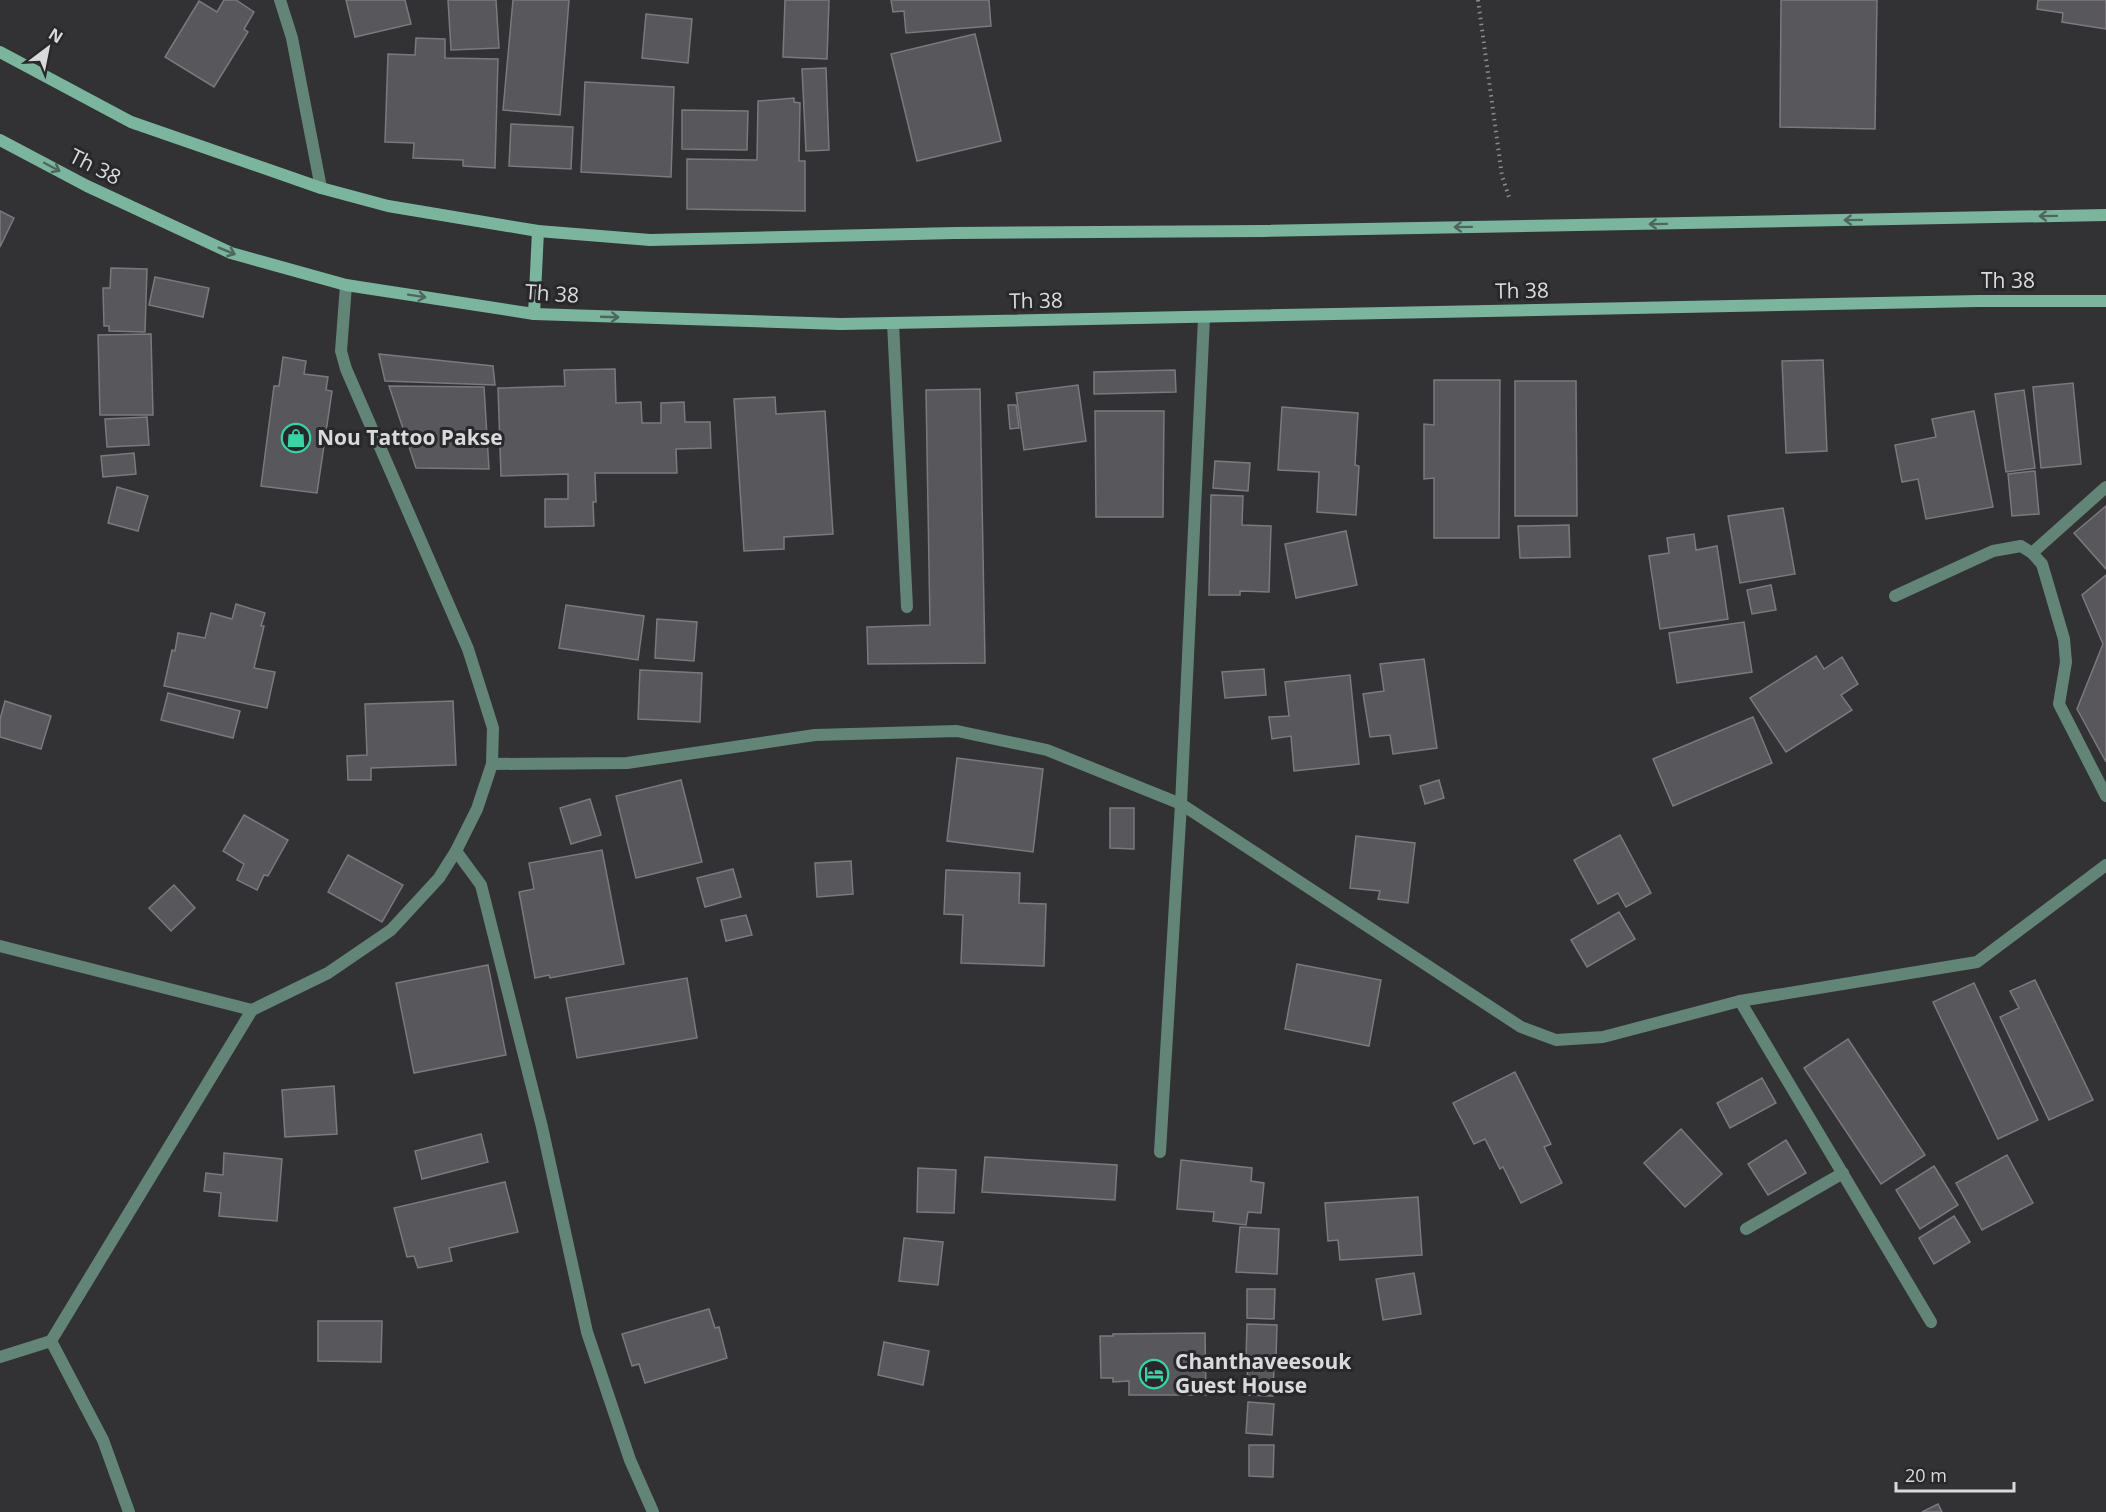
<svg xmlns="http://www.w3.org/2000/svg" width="2106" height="1512" viewBox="0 0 2106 1512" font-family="'Open Sans',sans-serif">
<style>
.building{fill:#58575b;stroke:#7b797e;stroke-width:1.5}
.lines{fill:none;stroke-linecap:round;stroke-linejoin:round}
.path{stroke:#8b8a8d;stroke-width:4;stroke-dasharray:1.5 4.5;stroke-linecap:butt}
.lane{stroke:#628577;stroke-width:12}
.street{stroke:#628577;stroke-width:12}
.secondary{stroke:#7bb59e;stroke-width:12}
.oneway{stroke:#4d675e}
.labels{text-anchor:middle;stroke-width:6;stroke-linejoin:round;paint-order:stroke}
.street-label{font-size:21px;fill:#dad9dc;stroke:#28272a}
.poi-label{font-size:21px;font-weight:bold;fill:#dad9dc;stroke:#28272a;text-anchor:start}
</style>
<rect width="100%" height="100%" fill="#323134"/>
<!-- building -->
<g class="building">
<polygon points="224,0 236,0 254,12 244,29 248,32 214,87 165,57 199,1 217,12"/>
<polygon points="346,0 405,0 411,24 355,37"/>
<polygon points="448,0 496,0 499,48 451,50"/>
<polygon points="513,0 569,0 560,115 503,110"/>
<polygon points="785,0 829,0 827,59 783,57"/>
<polygon points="891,0 989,0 991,26 906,33 904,11 893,12"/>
<polygon points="1781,0 1877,0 1875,129 1780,127"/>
<polygon points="2038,0 2106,0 2106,29 2062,22 2063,13 2037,9"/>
<polygon points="646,14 692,19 688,63 642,58"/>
<polygon points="975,34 1001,141 917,161 891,54"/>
<polygon points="416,38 445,39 445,58 498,59 495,168 463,166 463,160 413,158 414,143 385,142 388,54 415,55"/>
<polygon points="826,68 829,150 806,151 802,69"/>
<polygon points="585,82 674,87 671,177 581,172"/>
<polygon points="794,98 794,102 800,103 799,161 805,161 805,211 687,209 687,159 757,160 758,101"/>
<polygon points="682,110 748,111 747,150 682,149"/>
<polygon points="511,124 573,127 571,169 509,166"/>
<polygon points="0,211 14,218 0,247"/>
<polygon points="111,268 147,269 145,332 109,331 109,326 104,326 103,288 110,288"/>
<polygon points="155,277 209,288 203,317 149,305"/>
<polygon points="151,334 153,415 100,415 98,335"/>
<polygon points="379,354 493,366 495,385 385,381"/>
<polygon points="283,357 306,361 304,374 328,377 326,390 332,391 317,493 261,486 274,386 279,386"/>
<polygon points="1823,360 1827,451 1786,453 1782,361"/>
<polygon points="615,369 616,403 641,402 642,423 661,423 661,403 684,402 685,422 710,422 711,448 676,449 677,473 595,473 596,502 593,502 594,526 545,527 545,499 568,499 568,474 501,476 498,388 565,386 564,370"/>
<polygon points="1175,370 1176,392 1094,394 1094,372"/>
<polygon points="1434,380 1500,380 1499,538 1434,538 1434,478 1424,479 1424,424 1434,425"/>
<polygon points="1515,381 1576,381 1577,516 1515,516"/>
<polygon points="2073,383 2081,464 2041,468 2033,387"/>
<polygon points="1078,385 1086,441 1024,450 1016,393"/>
<polygon points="389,386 484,387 489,469 416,468"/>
<polygon points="980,389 985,663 868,664 867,627 930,625 926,390"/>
<polygon points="2024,390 2035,468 2006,472 1995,394"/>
<polygon points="775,397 776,414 825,411 833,534 784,537 784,549 744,551 734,399"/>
<polygon points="1008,405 1016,405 1019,428 1010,429"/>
<polygon points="1282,407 1358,413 1355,465 1359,466 1356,515 1317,512 1319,472 1278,470"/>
<polygon points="1095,411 1164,411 1163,517 1096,517"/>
<polygon points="1974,411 1993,507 1926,519 1918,479 1902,482 1895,445 1936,437 1932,419"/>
<polygon points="147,417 149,445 107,447 105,419"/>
<polygon points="134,453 136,474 103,477 101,456"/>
<polygon points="1215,461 1250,463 1248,491 1213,488"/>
<polygon points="2035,471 2039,514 2012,516 2008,474"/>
<polygon points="117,487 148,496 138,531 108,523"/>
<polygon points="1211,495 1243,496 1242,525 1271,526 1269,592 1240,591 1240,595 1209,595"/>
<polygon points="2106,506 2106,569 2074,533"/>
<polygon points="1783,508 1795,574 1740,583 1728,516"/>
<polygon points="1569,525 1570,557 1520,558 1518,526"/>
<polygon points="1346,531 1357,585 1296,598 1285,544"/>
<polygon points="1694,534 1696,550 1717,546 1728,619 1660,629 1649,556 1669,553 1667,538"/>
<polygon points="2106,575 2106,762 2077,709 2103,644 2082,595"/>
<polygon points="1771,585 1776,610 1752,614 1747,590"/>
<polygon points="236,604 265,613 261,626 264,626 254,668 275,672 267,708 164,686 172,650 175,651 178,633 205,638 211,613 232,619"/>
<polygon points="566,605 644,616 638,660 559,648"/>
<polygon points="657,619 697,622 694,661 655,658"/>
<polygon points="1744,622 1752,672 1677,683 1669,633"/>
<polygon points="1816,656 1824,669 1842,657 1858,684 1841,695 1852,710 1786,752 1750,698"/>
<polygon points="1424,659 1437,748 1393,754 1390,735 1370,737 1363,694 1384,691 1380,664"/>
<polygon points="1264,669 1266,695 1225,698 1222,672"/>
<polygon points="640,670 702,673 700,722 638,719"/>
<polygon points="1350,675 1359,764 1294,771 1291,736 1272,739 1269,717 1289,716 1285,682"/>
<polygon points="168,693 240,711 233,738 161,720"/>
<polygon points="5,701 51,716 41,749 0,737 0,719"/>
<polygon points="453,701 456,765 371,768 371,780 348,780 347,756 367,755 365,704"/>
<polygon points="1753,717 1772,763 1673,806 1653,759"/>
<polygon points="957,758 1043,769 1033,852 947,841"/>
<polygon points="681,780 702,862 636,878 616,796"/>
<polygon points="1439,780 1444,798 1425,804 1420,786"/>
<polygon points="590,799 601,835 571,844 560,808"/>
<polygon points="1110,808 1134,808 1134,849 1110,848"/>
<polygon points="244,815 288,840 268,876 264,875 257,890 237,880 244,864 223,851"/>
<polygon points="1620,835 1651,893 1626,907 1618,893 1598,904 1574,860"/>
<polygon points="1356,836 1415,843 1408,903 1378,899 1380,891 1350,888"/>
<polygon points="602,850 624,964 550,978 549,975 535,978 519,892 534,889 529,863"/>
<polygon points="348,855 403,885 382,922 328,892"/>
<polygon points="851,861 853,894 817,897 815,863"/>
<polygon points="733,869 741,897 705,907 697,878"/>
<polygon points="946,870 1020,873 1019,903 1046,904 1044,966 961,963 963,915 944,914"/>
<polygon points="174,885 195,908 171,931 149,908"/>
<polygon points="1619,912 1635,939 1587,967 1571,940"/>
<polygon points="746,915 752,935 726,941 721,920"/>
<polygon points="1297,964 1381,980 1369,1046 1285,1029"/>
<polygon points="488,965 506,1055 414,1073 396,983"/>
<polygon points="687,978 697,1038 577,1058 566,998"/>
<polygon points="2035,980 2093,1100 2049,1120 2000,1017 2019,1008 2010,991"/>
<polygon points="1974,983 2038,1120 1998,1139 1933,1002"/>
<polygon points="1848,1039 1925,1155 1881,1184 1804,1068"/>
<polygon points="1515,1072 1551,1144 1544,1147 1562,1183 1521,1203 1503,1167 1500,1169 1485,1139 1474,1144 1453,1103"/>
<polygon points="1762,1078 1776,1103 1730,1128 1717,1103"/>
<polygon points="334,1086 337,1134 285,1137 282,1090"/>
<polygon points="1681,1129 1722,1174 1685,1207 1644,1163"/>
<polygon points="481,1134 488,1162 422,1179 415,1151"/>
<polygon points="1786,1140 1806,1173 1768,1195 1748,1164"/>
<polygon points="224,1153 282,1159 277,1221 219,1216 221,1193 204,1191 206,1173 223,1175"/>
<polygon points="2007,1155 2033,1203 1982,1230 1956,1183"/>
<polygon points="985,1157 1117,1165 1115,1200 982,1192"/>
<polygon points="1181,1160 1252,1168 1251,1181 1264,1183 1261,1213 1248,1212 1246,1225 1213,1221 1214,1212 1177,1209"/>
<polygon points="1934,1166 1958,1205 1920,1229 1896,1190"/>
<polygon points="918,1168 956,1170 954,1213 917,1212"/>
<polygon points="505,1182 518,1232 449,1248 452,1261 418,1268 414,1256 407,1257 394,1208"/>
<polygon points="1418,1197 1422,1255 1340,1260 1338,1240 1328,1241 1325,1203"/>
<polygon points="1954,1216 1970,1242 1934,1264 1919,1238"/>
<polygon points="1240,1227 1279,1229 1277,1274 1236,1272"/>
<polygon points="904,1238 943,1242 938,1285 899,1281"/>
<polygon points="1414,1273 1421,1314 1383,1320 1376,1279"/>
<polygon points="1247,1289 1275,1289 1274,1319 1247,1318"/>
<polygon points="709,1309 715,1328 719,1327 727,1358 645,1383 639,1364 632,1366 622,1334"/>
<polygon points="318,1321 382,1321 381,1362 318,1361"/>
<polygon points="1247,1324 1277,1325 1276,1359 1246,1358"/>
<polygon points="1205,1333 1206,1395 1129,1395 1129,1381 1113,1382 1113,1378 1101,1378 1100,1336 1113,1336 1113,1334"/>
<polygon points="884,1342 929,1351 923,1385 878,1375"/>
<polygon points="1248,1364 1274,1366 1273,1396 1246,1395"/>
<polygon points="1248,1402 1274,1404 1272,1435 1246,1433"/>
<polygon points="1249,1445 1274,1445 1273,1477 1249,1476"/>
<polygon points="1938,1504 1942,1512 1922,1512"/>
</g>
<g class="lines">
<!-- path -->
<polyline class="path" points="1478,0 1502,176 1510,200"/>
<!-- lane -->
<g class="lane">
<polyline points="893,323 907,607"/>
<polyline points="0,946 252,1010"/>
<polyline points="1740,1001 1931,1322"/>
<polyline points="1746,1229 1843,1173"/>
</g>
<!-- street -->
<g class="street">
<polyline points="280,0 292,38 321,188"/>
<polyline points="2032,553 2106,487"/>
<polyline points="1895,596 1993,551 2021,546 2032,553 2042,564 2064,639 2066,662 2059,704 2106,796"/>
<polyline points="492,764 627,763 815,735 957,731 1047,750 1181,804 1521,1027 1556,1040 1603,1037 1740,1001 1977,962 2106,865"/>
<polyline points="456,851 481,885 542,1127 587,1332 630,1460 653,1512"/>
<polyline points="1160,1152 1181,804 1204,318"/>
<polyline points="51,1341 103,1440 129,1512"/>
<polyline points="0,1357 51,1341 252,1010 328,973 391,930 439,878 456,851 477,809 492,764 493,728 468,649 346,369 341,351 346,285"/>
</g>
<!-- secondary -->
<g class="secondary">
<polyline points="0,52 131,122 321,188 388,206 538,231 650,240 955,233 1263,231 2106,215"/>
<polyline points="0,140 87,186 231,253 346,285 534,314 841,324 1979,301 2106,301"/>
<polyline points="534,314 538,231"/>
</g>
</g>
<!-- one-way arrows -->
<defs><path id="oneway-shaft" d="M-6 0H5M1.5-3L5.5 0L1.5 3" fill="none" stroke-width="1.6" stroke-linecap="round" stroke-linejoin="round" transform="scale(1.5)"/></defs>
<g class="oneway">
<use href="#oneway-shaft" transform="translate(52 167) rotate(28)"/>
<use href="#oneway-shaft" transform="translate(2048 216) rotate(179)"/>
<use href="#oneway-shaft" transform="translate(1853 220) rotate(179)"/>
<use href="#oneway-shaft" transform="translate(1658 224) rotate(179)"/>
<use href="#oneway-shaft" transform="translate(1463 227) rotate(179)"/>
<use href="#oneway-shaft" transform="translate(227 251) rotate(22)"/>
<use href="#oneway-shaft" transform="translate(417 296) rotate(9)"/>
<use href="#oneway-shaft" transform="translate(610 317) rotate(2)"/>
</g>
<!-- icons -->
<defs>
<g id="shop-ring" transform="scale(1.5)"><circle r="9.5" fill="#28272a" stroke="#38d4a6" stroke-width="1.5"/><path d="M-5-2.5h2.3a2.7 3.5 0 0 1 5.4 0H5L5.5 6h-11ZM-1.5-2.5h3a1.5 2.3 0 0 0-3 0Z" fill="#38d4a6"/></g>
<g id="hotel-ring" transform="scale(1.5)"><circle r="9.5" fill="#28272a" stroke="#38d4a6" stroke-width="1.5"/><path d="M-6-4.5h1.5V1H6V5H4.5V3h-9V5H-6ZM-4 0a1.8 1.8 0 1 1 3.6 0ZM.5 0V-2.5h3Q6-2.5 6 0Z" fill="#38d4a6"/></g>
</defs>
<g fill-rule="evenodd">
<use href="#shop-ring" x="296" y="438"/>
<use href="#hotel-ring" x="1154" y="1374"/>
</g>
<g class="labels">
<!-- street labels -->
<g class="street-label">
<text transform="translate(95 167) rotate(27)" y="7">Th 38</text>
<text x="2008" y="288">Th 38</text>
<text transform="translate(1522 291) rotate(-1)" y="7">Th 38</text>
<text transform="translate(552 294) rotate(4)" y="7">Th 38</text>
<text transform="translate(1036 301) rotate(-1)" y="7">Th 38</text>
</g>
<!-- poi labels -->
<g class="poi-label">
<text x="317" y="445">Nou Tattoo Pakse</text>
<text x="1175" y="1369">Chanthaveesouk<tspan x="1175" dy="24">Guest House</tspan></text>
</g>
</g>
<!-- north arrow -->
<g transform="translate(48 48) rotate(32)" stroke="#28272a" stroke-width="4.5" paint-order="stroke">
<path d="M0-4.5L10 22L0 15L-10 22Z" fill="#dad9dc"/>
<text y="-9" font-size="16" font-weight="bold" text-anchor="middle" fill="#dad9dc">N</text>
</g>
<!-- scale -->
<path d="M1896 1482v9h118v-9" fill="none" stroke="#dad9dc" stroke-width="3"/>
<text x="1905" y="1482" font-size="18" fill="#dad9dc" stroke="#28272a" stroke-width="4.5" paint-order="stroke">20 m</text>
</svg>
